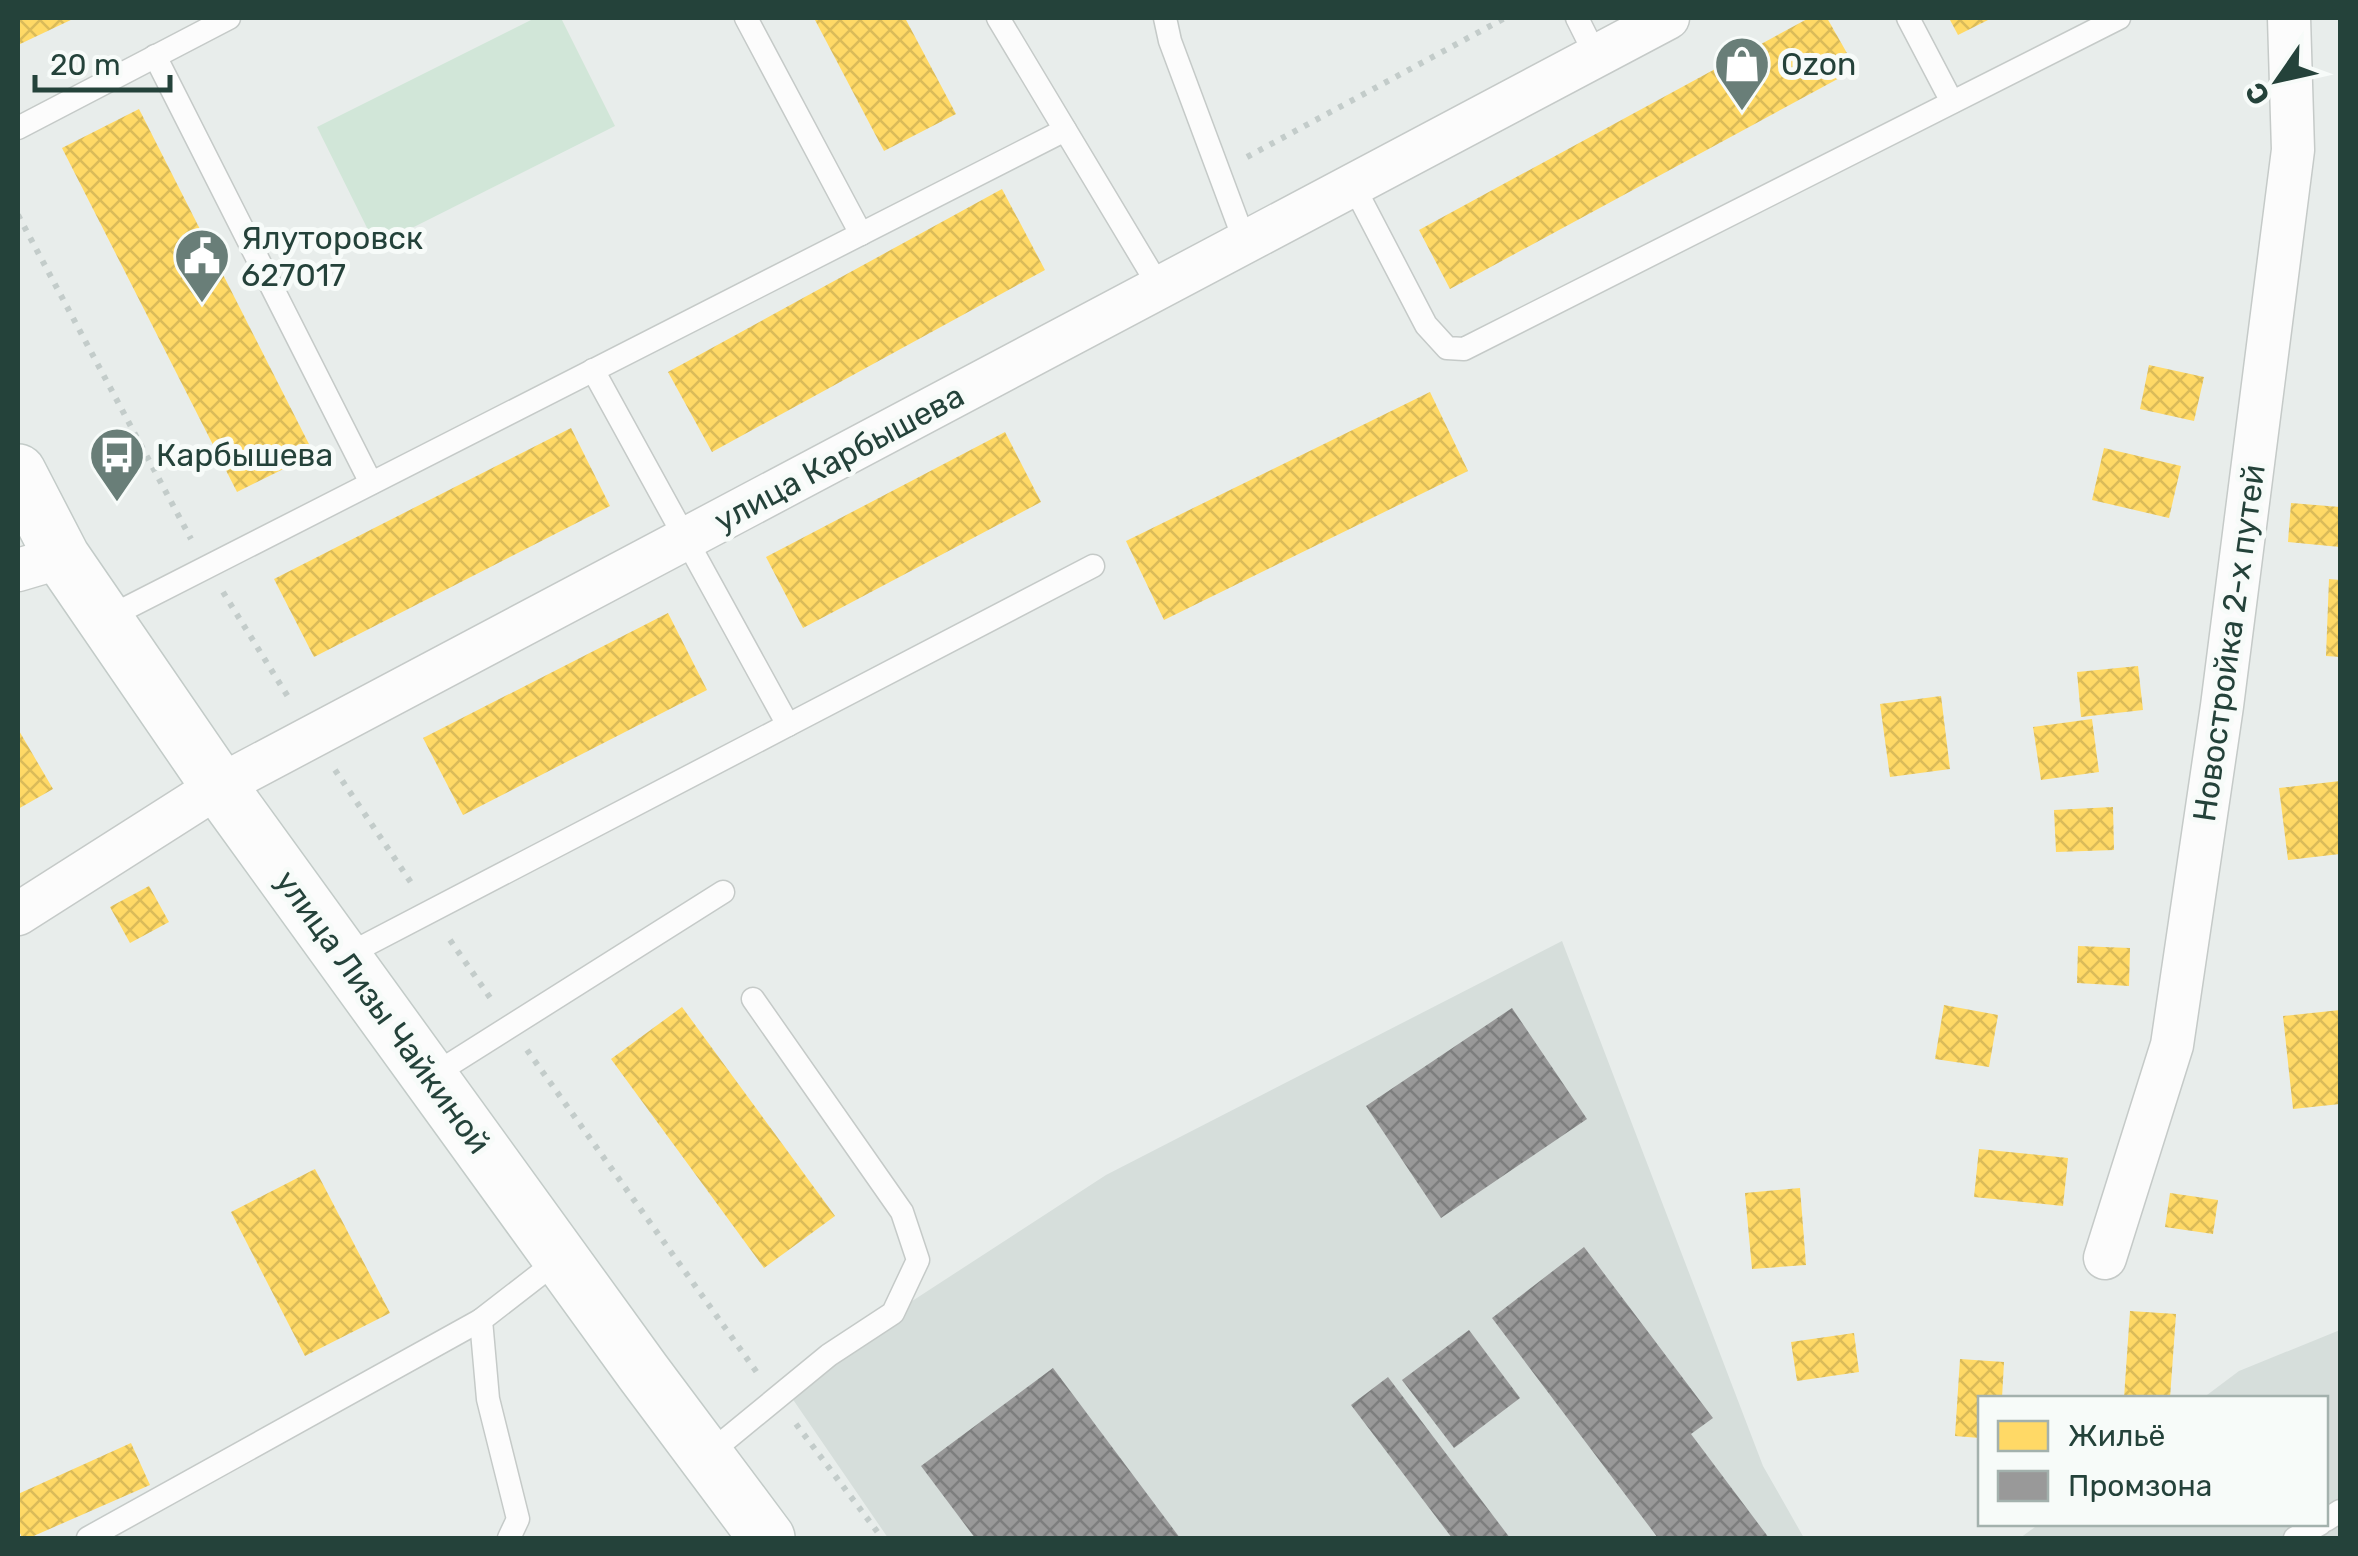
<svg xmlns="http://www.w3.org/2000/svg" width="2358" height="1556" viewBox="0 0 2358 1556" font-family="Rubik,sans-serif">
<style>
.built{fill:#d6dedb}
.green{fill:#d1e6d8}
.homes{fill:url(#homes-cross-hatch)}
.industry{fill:url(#industry-cross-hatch)}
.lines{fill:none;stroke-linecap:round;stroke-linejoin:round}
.lane-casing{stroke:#c5cac8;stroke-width:25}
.street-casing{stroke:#c5cac8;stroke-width:45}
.secondary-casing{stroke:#c3cbc8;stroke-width:58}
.path{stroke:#c3ccca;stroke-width:6;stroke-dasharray:5 8;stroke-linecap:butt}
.lane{stroke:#fcfcfc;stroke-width:22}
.street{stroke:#fcfcfc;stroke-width:42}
.secondary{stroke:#fcfcfc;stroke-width:55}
.labels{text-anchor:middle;stroke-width:10;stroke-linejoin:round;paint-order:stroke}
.poi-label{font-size:32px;fill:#24423a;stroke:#f7fbf9;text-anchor:start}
.street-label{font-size:32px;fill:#24423a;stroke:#f7fbf9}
</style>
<defs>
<pattern id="homes-cross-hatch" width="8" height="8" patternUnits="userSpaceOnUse" patternTransform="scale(2.5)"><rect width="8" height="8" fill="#ffd966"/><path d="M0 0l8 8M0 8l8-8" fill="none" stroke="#dabb59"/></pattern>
<pattern id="industry-cross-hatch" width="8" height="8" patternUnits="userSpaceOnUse" patternTransform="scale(2.5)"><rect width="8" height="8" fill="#999"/><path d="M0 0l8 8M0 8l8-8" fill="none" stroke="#7d7e7e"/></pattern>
</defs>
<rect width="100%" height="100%" fill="#e8edeb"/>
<!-- built -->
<g class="built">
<polygon points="1562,941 1763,1466 1804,1538 888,1538 783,1385 1106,1175"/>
<polygon points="2340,1330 2340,1538 2020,1538 2039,1524 2326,1524 2326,1398 2203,1398 2239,1371"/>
</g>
<!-- green -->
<polygon class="green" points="535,18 561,18 615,126 376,246 317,127"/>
<!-- homes -->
<g class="homes">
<polygon points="18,18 75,18 18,45"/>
<polygon points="814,18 905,18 956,114 884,151"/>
<polygon points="1809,18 1827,18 1856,69 1450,289 1419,230"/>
<polygon points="1949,18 1992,18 1958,35"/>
<polygon points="139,109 314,454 237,492 62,148"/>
<polygon points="1002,189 1045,270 712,452 668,372"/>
<polygon points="2149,365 2204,377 2194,421 2140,409"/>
<polygon points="1430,392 1468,471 1164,620 1126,541"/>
<polygon points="571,428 610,506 314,657 274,579"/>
<polygon points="1005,432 1041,502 803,628 766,557"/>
<polygon points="2104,448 2181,466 2169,518 2092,500"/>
<polygon points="2291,503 2340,507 2340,547 2288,542"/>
<polygon points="2329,579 2340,580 2340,657 2326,656"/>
<polygon points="668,613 707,690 463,815 423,738"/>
<polygon points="2138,666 2143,710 2081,717 2077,672"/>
<polygon points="1941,696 1950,769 1890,777 1880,704"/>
<polygon points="2092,719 2099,772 2041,780 2033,727"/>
<polygon points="18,729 53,789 18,809"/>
<polygon points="2340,781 2340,854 2288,860 2279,788"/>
<polygon points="2113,807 2114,850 2056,852 2054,810"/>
<polygon points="149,886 169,922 130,943 110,907"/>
<polygon points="2078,946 2130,948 2129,986 2077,983"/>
<polygon points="1944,1005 1998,1015 1989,1067 1935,1059"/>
<polygon points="682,1007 835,1216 764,1268 611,1059"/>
<polygon points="2340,1010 2340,1104 2293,1109 2283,1016"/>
<polygon points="1979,1149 2068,1158 2063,1206 1974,1197"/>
<polygon points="315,1169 390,1313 305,1356 231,1212"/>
<polygon points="1800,1188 1806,1265 1752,1269 1745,1193"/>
<polygon points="2170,1193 2218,1200 2213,1234 2165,1227"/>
<polygon points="2130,1311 2176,1314 2170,1398 2124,1398"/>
<polygon points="1854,1333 1859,1372 1797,1381 1791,1342"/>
<polygon points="1960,1359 2004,1362 2002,1398 1980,1398 1980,1438 1955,1436"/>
<polygon points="131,1443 150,1485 29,1538 22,1538 18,1528 18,1494"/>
</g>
<!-- industry -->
<g class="industry">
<polygon points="1512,1008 1587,1119 1441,1218 1366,1106"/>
<polygon points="1584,1247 1713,1418 1691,1434 1769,1538 1658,1538 1492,1318"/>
<polygon points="1469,1330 1520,1398 1454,1448 1402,1380"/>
<polygon points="1053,1368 1180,1538 975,1538 921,1466"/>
<polygon points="1388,1377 1510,1538 1452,1538 1351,1405"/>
</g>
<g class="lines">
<!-- lane casing -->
<g class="lane-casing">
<g id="lane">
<polyline points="746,18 861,234"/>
<polyline points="998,18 1160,288"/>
<polyline points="1165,18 1170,41 1245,242"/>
<polyline points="1577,18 1596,56"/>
<polyline points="1908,18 1952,102"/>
<polyline points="155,56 371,483"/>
<polyline points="18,128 229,18"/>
<polyline points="1353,185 1426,325 1447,348 1464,349 2119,18"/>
<polyline points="105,619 1065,130"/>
<polyline points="788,725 1093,566"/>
<polyline points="343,957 788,725 593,370"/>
<polyline points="430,1077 723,892"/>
<polyline points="706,1456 829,1355 893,1313 918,1260 902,1212 753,999"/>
<polyline points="2326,1520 2340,1511"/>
<polyline points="88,1538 481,1320"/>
<polyline points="509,1538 518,1519 488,1399 481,1320 561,1258"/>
<polyline points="2295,1538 2320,1524"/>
</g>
</g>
<!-- street casing -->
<g class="street-casing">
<g id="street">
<polyline points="18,570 62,557"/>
<polyline points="18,914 219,786 1668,18"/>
<polyline points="2105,1258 2172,1045 2222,706 2293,150 2289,18"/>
</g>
</g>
<!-- secondary casing -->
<g class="secondary-casing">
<polyline id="secondary" points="18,472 62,557 219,786 643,1372 767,1538"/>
</g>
<!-- path -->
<g class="path">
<polyline points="1247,157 1505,18"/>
<polyline points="18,215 191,539"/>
<polyline points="223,592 290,700"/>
<polyline points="335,770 412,884"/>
<polyline points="450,940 491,999"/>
<polyline points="527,1050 758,1374"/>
<polyline points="796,1424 882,1538"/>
</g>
<!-- lane -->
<use href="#lane" class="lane"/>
<!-- street -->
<use href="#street" class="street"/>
<!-- secondary -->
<use href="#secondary" class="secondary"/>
</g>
<!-- icons -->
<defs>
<g id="shop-pin" transform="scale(2.875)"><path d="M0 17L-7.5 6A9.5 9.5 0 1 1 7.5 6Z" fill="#697e78" stroke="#f7fbf9"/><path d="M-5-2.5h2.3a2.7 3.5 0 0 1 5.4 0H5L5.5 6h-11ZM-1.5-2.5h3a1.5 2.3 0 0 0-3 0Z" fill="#fff"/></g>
<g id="civic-pin" transform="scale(2.875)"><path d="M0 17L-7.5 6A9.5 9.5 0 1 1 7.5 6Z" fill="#697e78" stroke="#f7fbf9"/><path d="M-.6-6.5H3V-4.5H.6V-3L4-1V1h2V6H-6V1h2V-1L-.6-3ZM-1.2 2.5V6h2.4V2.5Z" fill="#fff"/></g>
<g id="bus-pin" transform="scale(2.875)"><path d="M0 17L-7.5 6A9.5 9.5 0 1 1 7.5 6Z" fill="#697e78" stroke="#f7fbf9"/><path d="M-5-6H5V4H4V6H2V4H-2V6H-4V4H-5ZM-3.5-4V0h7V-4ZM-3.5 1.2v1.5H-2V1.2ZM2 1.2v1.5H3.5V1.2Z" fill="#fff"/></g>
</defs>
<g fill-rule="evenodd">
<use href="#shop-pin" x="1742" y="64"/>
<use href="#civic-pin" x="202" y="256"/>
<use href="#bus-pin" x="117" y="455"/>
</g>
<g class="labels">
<!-- poi labels -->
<g class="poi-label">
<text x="1781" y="75">Ozon</text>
<text x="241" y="249">Ялуторовск<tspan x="241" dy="37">627017</tspan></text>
<text x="156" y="466">Карбышева</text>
</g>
<!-- street labels -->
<g class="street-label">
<text transform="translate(839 458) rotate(-28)" y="11">улица Карбышева</text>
<text transform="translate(2229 643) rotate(-82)" y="11">Новостройка 2-х путей</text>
<text transform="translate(383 1012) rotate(54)" y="11">улица Лизы Чайкиной</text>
</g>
</g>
<!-- border -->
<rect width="2358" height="1556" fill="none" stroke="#24423a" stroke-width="40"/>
<!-- legend -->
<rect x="1978" y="1396" width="350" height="130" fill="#f7fbf9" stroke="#a3b1ad" stroke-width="2.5"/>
<rect x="1998" y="1421" width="50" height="30" fill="#ffd966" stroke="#a3b1ad" stroke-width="2.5"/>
<text x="2068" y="1446" font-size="30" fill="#24423a">Жильё</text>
<rect x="1998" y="1471" width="50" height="30" fill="#999999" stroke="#a3b1ad" stroke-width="2.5"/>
<text x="2068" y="1496" font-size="30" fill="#24423a">Промзона</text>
<!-- north arrow -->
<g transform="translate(2278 80) rotate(236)" stroke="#f7fbf9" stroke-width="8" paint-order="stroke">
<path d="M0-8L18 38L0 25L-18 38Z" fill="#24423a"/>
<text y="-15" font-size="28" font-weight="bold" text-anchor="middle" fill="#24423a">С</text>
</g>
<!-- scale -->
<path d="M35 75v15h135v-15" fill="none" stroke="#24423a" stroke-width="5"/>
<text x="50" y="75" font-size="30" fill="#24423a" stroke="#f7fbf9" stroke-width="8" paint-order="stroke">20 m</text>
</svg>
